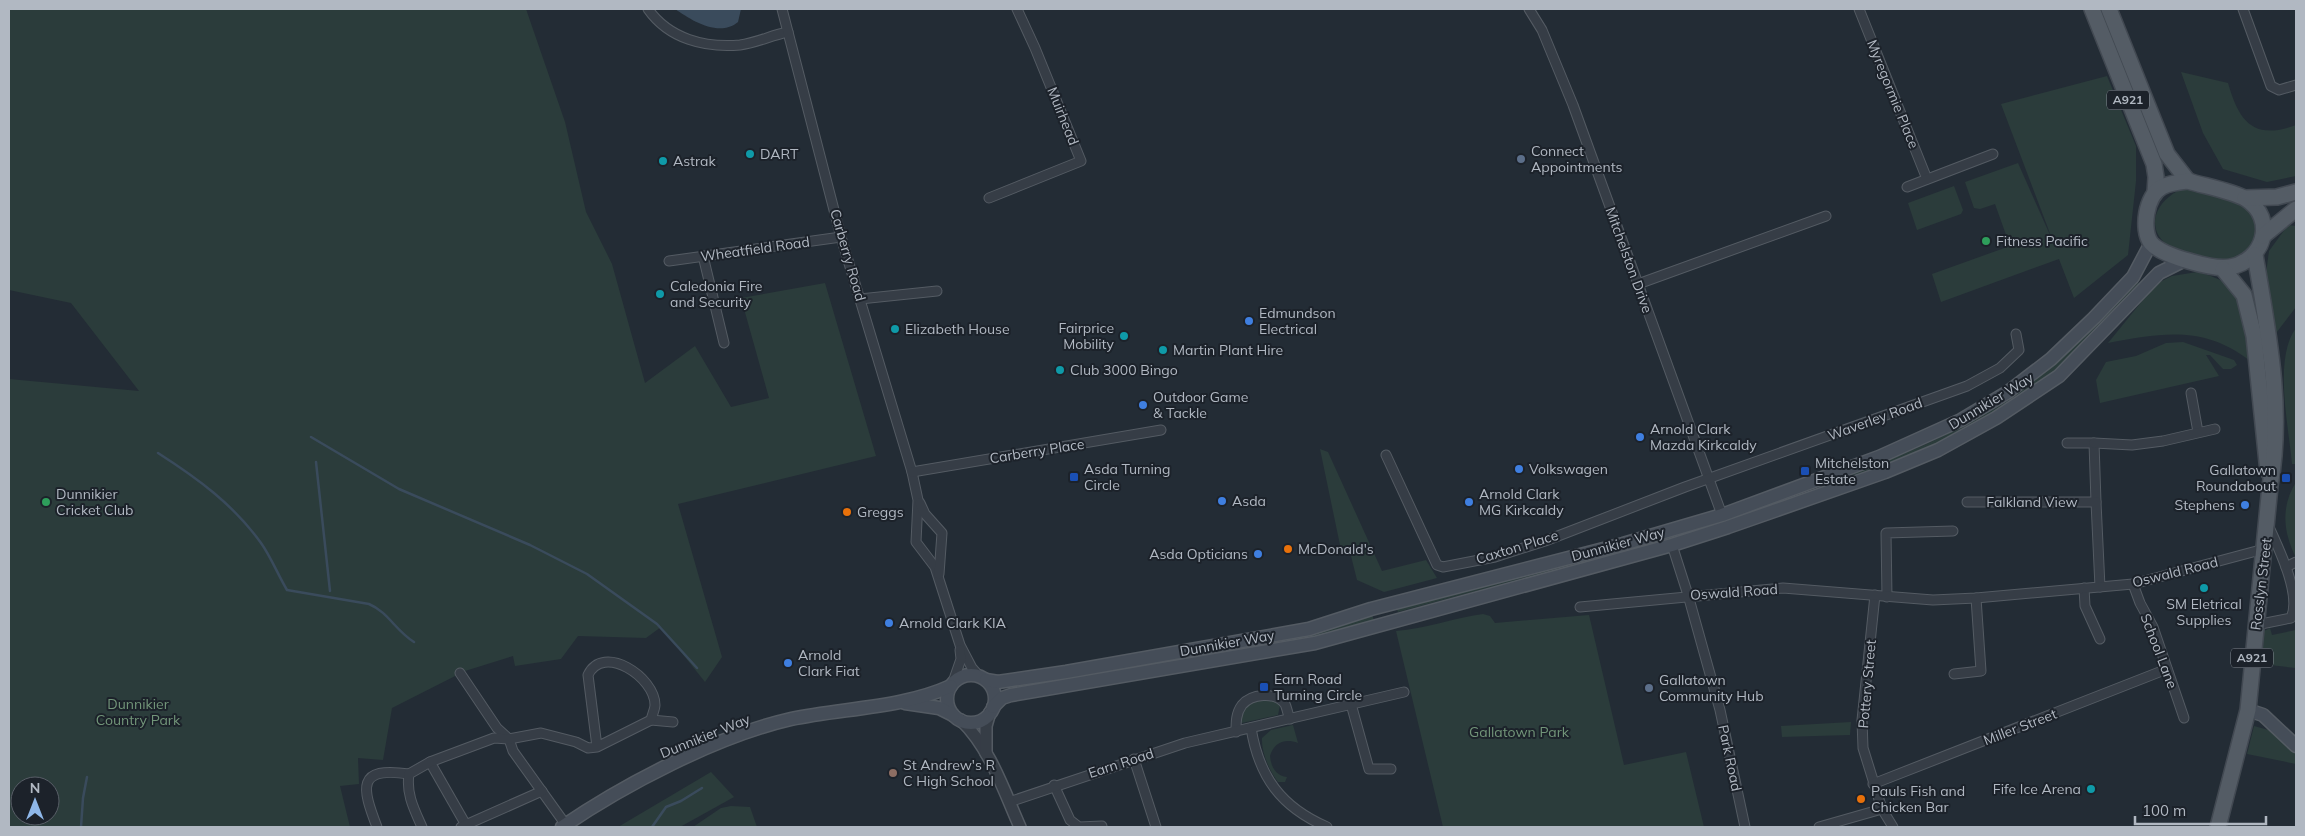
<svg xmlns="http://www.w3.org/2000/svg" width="2305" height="836" viewBox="0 0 2305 836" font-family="Mulish,sans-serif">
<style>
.green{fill:#2b3c3b;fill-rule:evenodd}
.water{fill:#3a4b5c}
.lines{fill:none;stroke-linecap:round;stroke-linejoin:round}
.stream{stroke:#3a4b5c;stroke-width:2.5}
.minor-casing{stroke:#545b63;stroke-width:11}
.tertiary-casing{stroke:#545b63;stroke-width:14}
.secondary-casing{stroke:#545b63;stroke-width:15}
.primary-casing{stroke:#424952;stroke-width:18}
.minor{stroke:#363d46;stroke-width:9}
.tertiary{stroke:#363d46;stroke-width:11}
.secondary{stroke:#454d58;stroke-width:12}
.primary{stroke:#545c65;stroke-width:15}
.culture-dot{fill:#0f9aa8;stroke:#1c222a;stroke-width:2}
.service-dot{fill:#5c6f8a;stroke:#1c222a;stroke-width:2}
.leisure-dot{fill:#2e9e5b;stroke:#1c222a;stroke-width:2}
.shop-dot{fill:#3f7fe0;stroke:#1c222a;stroke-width:2}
.transit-dot{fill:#1a4fb4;stroke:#1c222a;stroke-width:2}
.food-dot{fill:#e8710a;stroke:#1c222a;stroke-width:2}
.education-dot{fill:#8d6e63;stroke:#1c222a;stroke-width:2}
.labels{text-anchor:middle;stroke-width:4;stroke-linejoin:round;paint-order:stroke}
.shield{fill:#1c222a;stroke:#848b94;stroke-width:1}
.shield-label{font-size:12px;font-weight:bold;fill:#b1b8c2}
.street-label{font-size:14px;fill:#b1b8c2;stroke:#1c222a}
.poi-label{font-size:14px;fill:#b1b8c2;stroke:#1c222a;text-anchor:start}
.park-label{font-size:14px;fill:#729579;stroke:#1c222a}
</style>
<rect width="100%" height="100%" fill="#232c35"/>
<!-- green -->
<g class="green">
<path d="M 9,9 L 526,9 L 565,122 L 586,212 L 612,264 L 645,383 L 695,346 L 731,407 L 769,398 L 741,298 L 825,283 L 876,456 L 678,504 L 722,657 L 705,682 L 661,627 L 646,638 L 578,636 L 561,659 L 515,666 L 513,656 L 465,671 L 392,708 L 383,760 L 358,758 L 359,784 L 340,786 L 350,827 L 9,827 L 9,379 L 139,391 L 71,303 L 9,290 ZM 20,786 L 50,786 L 50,816 L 20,816 Z"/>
<path d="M 2181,72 L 2228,83 C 2239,121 2253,141 2296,125 L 2296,176 L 2267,182 L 2223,169 L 2203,133 Z"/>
<polygon points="2107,76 2136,146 2136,181 2128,255 2074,298 2059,259 1941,302 1932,274 2010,246 1995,204 1980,209 1974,208 1965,182 2018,163 2054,244 2001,104"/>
<polygon points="1954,186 1963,210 1961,214 1917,230 1908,203"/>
<path d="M 2184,188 C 2198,191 2228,196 2240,202 C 2259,212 2264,243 2245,256 C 2241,259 2232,260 2227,261 C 2220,263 2211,259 2204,257 C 2193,255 2178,253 2168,246 C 2142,225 2159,198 2184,188 Z"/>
<polygon points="2288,225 2296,226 2296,307 2273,337 2265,281 2269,251"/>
<path d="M 2197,272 C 2252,285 2245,315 2250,361 C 2204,325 2162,333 2108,343 L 2156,284 L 2172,276 Z"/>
<path d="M 2137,282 L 2141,286 C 2118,309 2096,334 2072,356 C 2010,413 1931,453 1851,478 L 1850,474 C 1886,461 1924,447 1958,428 C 2026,391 2085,340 2137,282 Z"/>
<path d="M 2296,328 L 2296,464 L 2292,464 C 2289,427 2273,359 2296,328 Z"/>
<polygon points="2183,342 2234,360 2237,365 2231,369 2223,369 2210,355 2206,355 2219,376 2100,403 2096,380 2106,362 2136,356 2166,343"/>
<polygon points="1320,449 1328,452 1382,571 1426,560 1437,578 1384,592 1357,580 1350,552 1340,545"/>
<path d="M 2296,482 L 2296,556 L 2295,556 C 2283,531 2281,506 2296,482 Z"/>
<polygon points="1651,544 1398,612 1396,607 1526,573 1566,566"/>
<path d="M 1483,614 L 1490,616 L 1495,623 L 1589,615 L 1624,765 L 1686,752 L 1704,827 L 1443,827 L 1396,631 C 1425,629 1454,618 1483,614 Z"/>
<polygon points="1372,615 1374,620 1304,639 1198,658 1197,654 1327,629"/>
<polygon points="2270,628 2272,635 2296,630 2296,668 2260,664 2264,631"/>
<path d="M 1270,698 L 1280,705 L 1278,715 L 1242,723 L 1240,719 C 1245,704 1255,700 1270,698 Z"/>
<polygon points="1851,722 1850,735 1782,737 1781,726"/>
<path d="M 1293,725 L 1298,743 C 1284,738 1274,743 1270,756 C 1271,767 1276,776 1287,777 L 1285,782 L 1278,782 C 1270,772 1261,752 1262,738 L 1271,730 Z"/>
<polygon points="2254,726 2272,731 2296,754 2296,764 2247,754"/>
<polygon points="711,772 734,797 680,827 618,827"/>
<polygon points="731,806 750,807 757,827 693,827 721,808"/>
</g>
<!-- water -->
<path class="water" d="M 675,9 L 741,9 L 738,22 C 719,38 691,20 675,9 Z"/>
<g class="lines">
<!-- stream -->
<g class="stream">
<polyline points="311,437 399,489 530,545 587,574 657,624 697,668"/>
<path d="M 158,453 C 197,478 233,504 261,543 C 271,557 278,575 287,590 L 369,604 C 388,612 396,631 414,642"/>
<polyline points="316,462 330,591"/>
<polyline points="81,827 83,798 87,777"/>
<polyline points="652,827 666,807 681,801 702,788"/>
</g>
<!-- minor casing -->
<g class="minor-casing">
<g id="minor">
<path d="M 648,9 C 669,39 705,48 740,45 C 756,43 772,35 788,32"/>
<polyline points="782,9 841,237 912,472 918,500 916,542 935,567 960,645 972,668 980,677"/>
<polyline points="1529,9 1542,30 1573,105 1722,515"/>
<polyline points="1859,9 1927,179"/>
<polyline points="2243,9 2271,86 2279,90 2296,85"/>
<polyline points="1907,187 1993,154"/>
<polyline points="989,198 1081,161 1035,48 1017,9"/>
<polyline points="703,256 724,343"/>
<polyline points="669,261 841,237"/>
<polyline points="1638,284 1826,216"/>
<polyline points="860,299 937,291"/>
<polyline points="2191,393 2198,432"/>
<polyline points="2067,443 2094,443 2096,502"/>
<polyline points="2094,443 2132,445 2163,441 2215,429"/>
<polyline points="1386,455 1437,565 1443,567 1495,557 1545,541 1685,487 1967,386 2000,368 2019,350 2016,334"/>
<polyline points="912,472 1161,430"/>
<polyline points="1967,502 2096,502 2100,587"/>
<polyline points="920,503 925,514 942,533 939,574"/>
<polyline points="1672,545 1688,595 1720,710 1745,827"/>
<polyline points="2286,567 2296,562"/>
<polyline points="2133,584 2140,603 2153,627 2184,718"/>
<polyline points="2084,588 2085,606 2100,639"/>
<polyline points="1875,595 1862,720 1863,748 1882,809 1893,827"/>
<polyline points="1887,597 1886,533 1953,531"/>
<polyline points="1580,607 1783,588 1933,600 1976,598 2133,584 2264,549"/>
<path d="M 2256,625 L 2291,618 C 2302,595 2278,547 2268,525"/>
<polyline points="460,673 497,728 509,739 513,751 566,825"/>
<polyline points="1954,674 1981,671 1976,598"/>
<polyline points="953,682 961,659 960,650"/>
<polyline points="1351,704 1369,769 1391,769"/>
<polyline points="651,720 673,722"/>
<path d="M 1251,728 C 1259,777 1281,807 1327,827"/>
<path d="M 1236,732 C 1236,722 1236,713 1242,705 C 1251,694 1275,691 1285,704 C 1287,708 1288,715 1290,719"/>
<polyline points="1134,759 1156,827"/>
<polyline points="430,762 466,825"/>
<polyline points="1873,784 2167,669"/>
<polyline points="1054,785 1070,820 1079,827 1102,826"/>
<polyline points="1009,802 1185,743 1404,692"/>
<path d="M 377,827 C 362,788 356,766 409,774"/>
<path d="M 422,827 C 414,809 406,794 409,774 L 430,762 L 494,738 L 509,739 L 541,733 L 576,742 L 588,748 L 597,747 L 651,720 C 652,715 655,709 655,705 C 655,677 603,643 588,675 L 597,747"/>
<polyline points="461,827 542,791"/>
<polyline points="1819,827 1882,809"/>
</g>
</g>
<!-- tertiary casing -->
<g class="tertiary-casing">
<g id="tertiary">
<path d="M 961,720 C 990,748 1004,791 1020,827"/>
<polyline points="986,753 986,726 990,712"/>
</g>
</g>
<!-- secondary casing -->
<g class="secondary-casing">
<g id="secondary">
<circle cx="971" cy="699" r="24"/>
<polyline points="986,680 998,682 1066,672 1309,629 1371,609 1623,544 1722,515 1879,457 1961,420 2008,392 2051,359 2094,318 2133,277 2151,243"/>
<polyline points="905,703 939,708 953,715"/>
<polyline points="993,707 1002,698 1011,695 1315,643 1672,545 1728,527 1885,472 1938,450 1996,418 2059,376 2159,273 2185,260"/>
<polyline points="2248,710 2263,715 2296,746"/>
<path d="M 562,827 C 625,784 717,736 791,719 C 843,708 903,708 951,686"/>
</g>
</g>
<!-- primary casing -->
<g class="primary-casing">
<g id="primary">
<polyline points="2092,9 2154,164 2156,177 2155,193"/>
<polyline points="2109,9 2167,154 2188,181"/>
<path d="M 2188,181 C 2204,186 2232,191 2246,199 C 2277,219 2264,261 2230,267 C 2214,270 2162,256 2151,243 C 2141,230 2146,195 2162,187 C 2169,183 2179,182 2188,181 Z"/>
<polyline points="2245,198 2277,197 2296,192"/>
<polyline points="2263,236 2296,209"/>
<polyline points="2223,269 2244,295 2254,336 2268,472"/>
<path d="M 2218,827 L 2248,710 L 2270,486 C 2284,409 2268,331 2255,255"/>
</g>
</g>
<!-- minor -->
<use href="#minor" class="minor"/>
<!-- tertiary -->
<use href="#tertiary" class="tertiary"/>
<!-- secondary -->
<use href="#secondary" class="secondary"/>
<!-- primary -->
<use href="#primary" class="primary"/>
</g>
<!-- markers -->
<g class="culture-dot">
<circle cx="750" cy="154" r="5"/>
<circle cx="663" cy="161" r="5"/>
<circle cx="660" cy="294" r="5"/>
<circle cx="895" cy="329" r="5"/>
<circle cx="1124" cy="336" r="5"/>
<circle cx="1163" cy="350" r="5"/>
<circle cx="1060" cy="370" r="5"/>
<circle cx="2204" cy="588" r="5"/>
<circle cx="2091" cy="789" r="5"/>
</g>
<g class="service-dot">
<circle cx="1521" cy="159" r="5"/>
<circle cx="1649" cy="688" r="5"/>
</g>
<g class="leisure-dot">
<circle cx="1986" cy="241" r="5"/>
<circle cx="46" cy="502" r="5"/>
</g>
<g class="shop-dot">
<circle cx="1249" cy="321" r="5"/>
<circle cx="1143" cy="405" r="5"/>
<circle cx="1640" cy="437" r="5"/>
<circle cx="1519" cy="469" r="5"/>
<circle cx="1222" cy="501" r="5"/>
<circle cx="1469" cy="502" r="5"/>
<circle cx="2245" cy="505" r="5"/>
<circle cx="1258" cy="554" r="5"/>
<circle cx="889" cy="623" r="5"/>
<circle cx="788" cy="663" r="5"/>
</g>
<g class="transit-dot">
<rect x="1800" y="466" width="10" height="10" rx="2.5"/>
<rect x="1069" y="472" width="10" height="10" rx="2.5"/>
<rect x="2281" y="473" width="10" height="10" rx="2.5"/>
<rect x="1259" y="682" width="10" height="10" rx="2.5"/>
</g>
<g class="food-dot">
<circle cx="847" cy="512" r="5"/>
<circle cx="1288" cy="549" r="5"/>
<circle cx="1861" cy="799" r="5"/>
</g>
<circle class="education-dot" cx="893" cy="773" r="5"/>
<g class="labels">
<!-- shield labels -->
<g class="shield">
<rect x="2107" y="90.5" width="42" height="19" rx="4"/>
<rect x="2231" y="648.5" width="42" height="19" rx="4"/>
</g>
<g class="shield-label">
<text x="2128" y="104">A921</text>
<text x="2252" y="662">A921</text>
</g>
<!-- street labels -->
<g class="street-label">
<text transform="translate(1893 94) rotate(68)" y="5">Myregormie Place</text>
<text transform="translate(1063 116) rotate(68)" y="5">Muirhead</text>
<text transform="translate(755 249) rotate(-8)" y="5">Wheatfield Road</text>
<text transform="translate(848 255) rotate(74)" y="5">Carberry Road</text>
<text transform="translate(1629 260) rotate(70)" y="5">Mitchelston Drive</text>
<text transform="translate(1991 401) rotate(-31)" y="5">Dunnikier Way</text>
<text transform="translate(1875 419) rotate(-20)" y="5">Waverley Road</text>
<text transform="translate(1037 451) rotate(-9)" y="5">Carberry Place</text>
<text x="2032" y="507">Falkland View</text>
<text transform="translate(1618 544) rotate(-15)" y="5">Dunnikier Way</text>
<text transform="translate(1517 547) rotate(-17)" y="5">Caxton Place</text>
<text transform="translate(2175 572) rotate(-14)" y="5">Oswald Road</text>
<text transform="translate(2261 584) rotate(-83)" y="5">Rosslyn Street</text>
<text transform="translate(1734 592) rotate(-4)" y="5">Oswald Road</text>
<text transform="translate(1227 643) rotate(-10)" y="5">Dunnikier Way</text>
<text transform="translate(2159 651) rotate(69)" y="5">School Lane</text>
<text transform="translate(1867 684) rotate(-85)" y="5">Pottery Street</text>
<text transform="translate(2020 727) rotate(-21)" y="5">Miller Street</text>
<text transform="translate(705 736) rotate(-22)" y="5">Dunnikier Way</text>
<text transform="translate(1730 758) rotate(78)" y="5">Park Road</text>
<text transform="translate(1121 763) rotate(-18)" y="5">Earn Road</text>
</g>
<!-- poi labels -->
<g class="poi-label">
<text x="1531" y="156">Connect<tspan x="1531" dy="16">Appointments</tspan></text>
<text x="760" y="159">DART</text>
<text x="673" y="166">Astrak</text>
<text x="1996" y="246">Fitness Pacific</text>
<text x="670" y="291">Caledonia Fire<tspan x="670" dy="16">and Security</tspan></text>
<text x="1259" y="318">Edmundson<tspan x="1259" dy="16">Electrical</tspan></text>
<text x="1114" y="333" text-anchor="end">Fairprice<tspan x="1114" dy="16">Mobility</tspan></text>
<text x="905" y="334">Elizabeth House</text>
<text x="1173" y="355">Martin Plant Hire</text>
<text x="1070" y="375">Club 3000 Bingo</text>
<text x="1153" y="402">Outdoor Game<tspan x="1153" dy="16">&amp; Tackle</tspan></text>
<text x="1650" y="434">Arnold Clark<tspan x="1650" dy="16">Mazda Kirkcaldy</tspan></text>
<text x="1815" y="468">Mitchelston<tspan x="1815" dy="16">Estate</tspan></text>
<text x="1084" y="474">Asda Turning<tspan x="1084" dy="16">Circle</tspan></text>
<text x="1529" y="474">Volkswagen</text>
<text x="2276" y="475" text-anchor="end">Gallatown<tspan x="2276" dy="16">Roundabout</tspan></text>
<text x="56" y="499">Dunnikier<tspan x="56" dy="16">Cricket Club</tspan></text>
<text x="1479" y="499">Arnold Clark<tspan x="1479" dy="16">MG Kirkcaldy</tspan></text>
<text x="1232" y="506">Asda</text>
<text x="2235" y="510" text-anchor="end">Stephens</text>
<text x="857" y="517">Greggs</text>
<text x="1298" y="554">McDonald's</text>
<text x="1248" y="559" text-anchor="end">Asda Opticians</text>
<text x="2204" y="609" text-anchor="middle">SM Eletrical<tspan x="2204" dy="16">Supplies</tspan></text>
<text x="899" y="628">Arnold Clark KIA</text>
<text x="798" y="660">Arnold<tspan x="798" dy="16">Clark Fiat</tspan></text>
<text x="1274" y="684">Earn Road<tspan x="1274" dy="16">Turning Circle</tspan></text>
<text x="1659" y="685">Gallatown<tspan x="1659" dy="16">Community Hub</tspan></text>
<text x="903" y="770">St Andrew's R<tspan x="903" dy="16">C High School</tspan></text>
<text x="2081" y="794" text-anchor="end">Fife Ice Arena</text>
<text x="1871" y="796">Pauls Fish and<tspan x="1871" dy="16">Chicken Bar</tspan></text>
</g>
<!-- park labels -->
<g class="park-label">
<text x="138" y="709">Dunnikier<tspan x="138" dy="16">Country Park</tspan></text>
<text x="1519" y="737">Gallatown Park</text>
</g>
</g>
<!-- border -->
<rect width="2305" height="836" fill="none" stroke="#b1b8c2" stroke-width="20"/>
<!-- north arrow -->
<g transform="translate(35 801)"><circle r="24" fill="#1c222a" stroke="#585e67"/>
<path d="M0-4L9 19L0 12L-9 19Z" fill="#8eb7e9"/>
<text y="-8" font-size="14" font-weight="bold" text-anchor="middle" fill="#b1b8c2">N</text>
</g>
<!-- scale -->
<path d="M2135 816v8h131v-8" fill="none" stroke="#b1b8c2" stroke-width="2.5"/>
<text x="2142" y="816" font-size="15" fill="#b1b8c2" stroke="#1c222a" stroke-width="4" paint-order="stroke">100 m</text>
</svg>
